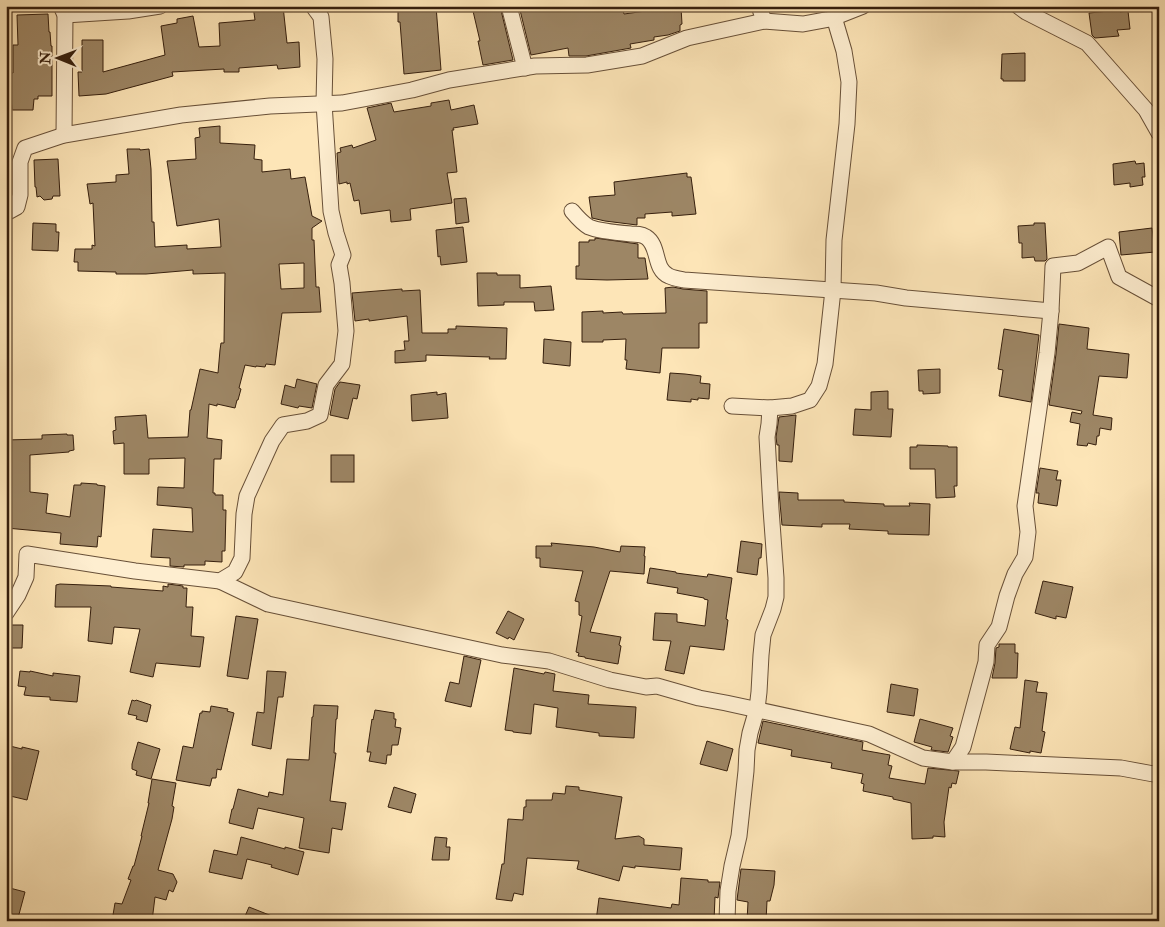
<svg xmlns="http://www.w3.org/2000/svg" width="1165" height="927" viewBox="0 0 1165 927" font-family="'IM FELL Double Pica',serif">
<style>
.building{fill:#9d8665;stroke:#361f0d;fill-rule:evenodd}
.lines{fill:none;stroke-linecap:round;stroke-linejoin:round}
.street-casing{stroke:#685038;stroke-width:17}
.street{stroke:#feeed0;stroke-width:15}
</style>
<rect width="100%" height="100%" fill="#fde5b7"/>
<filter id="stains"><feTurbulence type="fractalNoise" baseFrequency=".004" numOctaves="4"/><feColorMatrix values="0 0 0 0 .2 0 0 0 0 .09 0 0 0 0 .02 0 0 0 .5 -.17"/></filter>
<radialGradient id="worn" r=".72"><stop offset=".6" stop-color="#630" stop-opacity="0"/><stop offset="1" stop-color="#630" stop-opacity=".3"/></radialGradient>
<!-- building -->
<g class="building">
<polygon points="253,6 283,6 287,43 299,42 300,67 278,69 277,65 239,68 239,72 224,72 224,69 172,72 173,76 106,94 79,96 78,72 82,72 82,40 103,40 103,72 165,55 161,26 177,23 177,19 193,16 199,47 220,46 219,23 255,20"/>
<polygon points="398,6 436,6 441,70 404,74 400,22 398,22"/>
<polygon points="491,6 500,6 513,60 483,65 478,41 480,41 473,11"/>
<polygon points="519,6 622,6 624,14 653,10 657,9 657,6 675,6 676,7 681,7 682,24 680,25 680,31 668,35 654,37 654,40 630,44 631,48 586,56 569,56 568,48 531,55"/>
<polygon points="1120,10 1120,12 1128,11 1130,29 1117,30 1119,36 1095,38 1092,35 1089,13"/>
<polygon points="48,14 49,32 50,32 51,46 52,46 52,96 38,96 38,99 34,99 33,110 12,110 11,96 9,96 9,73 13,73 13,45 18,45 17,15"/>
<polygon points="1025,53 1025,81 1003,81 1003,79 1001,79 1002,54"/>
<polygon points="449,100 451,110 474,105 478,124 453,128 454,130 452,130 457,172 447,173 452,203 410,209 411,220 391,222 390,210 361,214 359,200 354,201 350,183 347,184 347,182 339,184 337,153 341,152 340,148 352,145 353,148 376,140 367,108 391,103 394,112 431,106 431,103"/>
<path d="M 220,126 L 220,143 L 255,145 L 254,159 L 262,160 L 262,172 L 290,169 L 291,179 L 305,177 L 312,216 L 322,221 L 312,228 L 312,240 L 314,240 L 316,287 L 319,287 L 321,312 L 282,313 L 275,365 L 266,364 L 265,367 L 256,366 L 256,367 L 245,365 L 239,388 L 241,389 L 238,400 L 237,400 L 235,408 L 217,404 L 217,406 L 209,404 L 207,438 L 222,440 L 221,459 L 214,459 L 213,493 L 215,493 L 215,495 L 223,495 L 223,510 L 226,510 L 225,551 L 222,551 L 222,562 L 205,561 L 205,565 L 184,565 L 184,567 L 170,566 L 170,558 L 151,557 L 153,529 L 193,532 L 192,508 L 157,505 L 158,487 L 184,488 L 185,458 L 149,459 L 149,474 L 124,474 L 124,443 L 114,444 L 113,431 L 116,430 L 115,417 L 146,415 L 148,438 L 188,437 L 190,410 L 191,410 L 200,369 L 218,373 L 220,350 L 221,343 L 224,343 L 225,273 L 193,274 L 193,270 L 146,274 L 116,274 L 116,272 L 78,271 L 78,262 L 74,262 L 75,249 L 92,249 L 92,245 L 95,246 L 93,203 L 90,204 L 87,184 L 116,182 L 116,175 L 129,174 L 127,149 L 140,149 L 140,150 L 149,149 L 151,169 L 152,222 L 154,222 L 155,247 L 187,245 L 187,249 L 221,247 L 219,219 L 177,226 L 167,161 L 196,159 L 195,138 L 200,137 L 199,128 ZM 304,263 L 304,288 L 281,289 L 279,264 Z"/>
<polygon points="58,159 60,196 53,196 52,199 44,200 40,196 37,197 36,187 35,187 34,160"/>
<polygon points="1135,161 1136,164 1144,163 1145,177 1142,177 1143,185 1130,187 1130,183 1114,185 1113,164"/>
<polygon points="687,173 687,177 691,177 696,214 672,216 672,212 645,214 645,218 637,218 637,225 605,221 592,218 589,197 615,195 614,182"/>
<polygon points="466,198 469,222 456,224 454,199"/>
<polygon points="33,223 56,224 56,232 59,232 58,251 32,250"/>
<polygon points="1034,223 1045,223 1047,259 1045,261 1035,261 1034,257 1022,258 1022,243 1019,243 1018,226 1034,225"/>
<polygon points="463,227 467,262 441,265 440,256 438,257 436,230"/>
<polygon points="1152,228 1155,252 1121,255 1119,232"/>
<polygon points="595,238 638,244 638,258 645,258 648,279 607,280 576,279 576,266 579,266 579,242 589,242 589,240 595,240"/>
<polygon points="477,273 497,273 497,275 520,275 520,288 551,286 554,310 535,311 534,302 504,302 504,305 478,306"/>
<polygon points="673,287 683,289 707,291 707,323 699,323 699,348 662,348 660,373 626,369 627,360 625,360 626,339 603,340 603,342 582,342 582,312 603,311 603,313 622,312 623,314 666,313 665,288"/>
<polygon points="402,289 402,291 420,290 422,333 448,333 448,329 456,329 456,326 507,328 506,359 489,359 490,357 426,355 426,361 395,363 395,351 405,350 404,341 409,341 407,316 369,321 369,319 355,321 352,293"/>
<polygon points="1059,324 1089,328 1087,349 1129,354 1127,378 1099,376 1093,415 1112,418 1111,430 1100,428 1099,436 1097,436 1096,445 1088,443 1087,446 1077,445 1080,424 1070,422 1072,412 1081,414 1082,411 1049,405 1056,354"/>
<polygon points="1004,329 1039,335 1031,402 999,396 1003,370 998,369"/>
<polygon points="544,339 571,342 570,366 543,363"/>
<polygon points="940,369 940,393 923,394 923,391 919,391 918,370"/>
<polygon points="670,373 685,374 701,376 700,383 710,384 709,399 698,398 698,400 691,399 691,402 667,400"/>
<polygon points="297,379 317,384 312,408 299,406 298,408 281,404 285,385 295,388"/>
<polygon points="340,382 360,385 357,399 353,398 348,419 330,415 335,389"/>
<polygon points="888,391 888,409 893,409 891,437 853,435 855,409 871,410 871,392"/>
<polygon points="437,392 437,395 446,393 448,418 412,421 411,395"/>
<polygon points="796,415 792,462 779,461 779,445 777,445 776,437 779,417"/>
<polygon points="67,434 67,435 73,435 74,450 69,451 69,452 30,455 30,492 48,494 46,513 70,517 74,485 81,485 81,483 97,484 97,485 105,486 101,537 98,536 97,547 60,544 61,533 6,528 6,440 42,439 42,435"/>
<polygon points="917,445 948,446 948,447 957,447 957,486 954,486 955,497 936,498 935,469 910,469 910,447 917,447"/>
<rect x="331" y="455" width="23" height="27"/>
<polygon points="1040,468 1058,471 1056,480 1061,480 1057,506 1038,503 1039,493 1036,493"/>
<polygon points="779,492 798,493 798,500 844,500 844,502 884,504 884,506 910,506 909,503 930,504 929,535 888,534 888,531 849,529 850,524 822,524 822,527 782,525"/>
<polygon points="741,541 762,544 761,558 759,558 757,575 737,572"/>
<polygon points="551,543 594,547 620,552 621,546 645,547 644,556 645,556 644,574 610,571 590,632 621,637 619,645 621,646 618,664 585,658 585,657 578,656 579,653 576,652 582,616 579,615 579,602 575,601 583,571 540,567 540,558 536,558 536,546 552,546"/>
<polygon points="650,568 676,572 676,573 707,577 708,574 732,578 726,619 728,620 724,650 690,646 684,674 665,670 671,641 653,640 655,613 677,614 677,622 705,626 708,600 704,599 704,598 677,593 678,588 647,583"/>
<polygon points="1043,581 1073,587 1066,618 1056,616 1056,619 1035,613"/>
<polygon points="60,584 111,586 111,587 163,591 163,586 168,587 168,584 183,586 183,588 187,588 186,607 193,607 191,636 204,637 200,667 156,663 153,677 130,672 140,629 114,627 112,644 88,641 91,607 55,607 56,585"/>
<polygon points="508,611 524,619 514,640 509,637 508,639 496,633"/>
<polygon points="236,616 258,619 248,679 227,676"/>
<polygon points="6,625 23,625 22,648 11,648 11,644 6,644"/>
<polygon points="999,644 1015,644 1015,653 1018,653 1017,678 992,678 995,663 996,648 999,647"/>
<polygon points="464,656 481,660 471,707 445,701 450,682 459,684"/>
<polygon points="514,668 544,674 545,672 555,674 553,691 589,695 588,704 636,707 634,738 599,736 599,733 556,727 558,708 534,704 531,734 513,732 513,731 505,730"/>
<polygon points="20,671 30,672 30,671 53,676 53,673 80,676 77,702 50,700 50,697 32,696 24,695 26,687 18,686"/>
<polygon points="267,671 286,672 283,697 278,697 271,749 252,745 257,712 264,713"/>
<polygon points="1025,680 1038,682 1036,692 1047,693 1042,731 1045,732 1041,753 1030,751 1030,753 1010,749 1015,727 1020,728"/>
<polygon points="891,684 918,689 914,716 887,712"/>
<polygon points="132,700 135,701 136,700 151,705 147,722 136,719 137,716 128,714"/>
<polygon points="314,705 338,706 337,719 336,719 334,753 336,753 330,801 346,803 342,830 332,828 329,853 299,848 304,818 258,808 253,829 229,823 232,809 233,809 238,789 268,797 269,792 283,795 287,759 309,760 312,717 313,717"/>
<polygon points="211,706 228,709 227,711 234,713 221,770 217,769 216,778 212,778 210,786 176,780 183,746 193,748 200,713 202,713 202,711 210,712"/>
<polygon points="375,710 394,713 394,719 396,719 395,727 401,728 398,745 392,745 391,755 387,755 386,764 369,761 371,752 367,752 372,719 373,720"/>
<polygon points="920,719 953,728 950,736 953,737 948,752 931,750 932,747 914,742"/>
<polygon points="763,721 863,742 862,750 890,755 888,765 892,766 889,778 925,784 928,768 959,771 956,784 952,783 951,788 949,787 944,822 945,837 933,836 933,838 912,839 911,803 893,799 893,797 863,791 864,784 861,783 863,774 831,768 832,763 791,756 792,750 758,743"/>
<polygon points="707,741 733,749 727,771 700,764"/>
<polygon points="138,742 160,749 151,779 136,775 137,771 132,769 132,764"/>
<polygon points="6,745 22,749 22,747 39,751 27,800 6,795"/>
<polygon points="152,779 176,783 172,806 174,807 172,819 158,870 173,874 177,882 173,892 169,890 166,900 155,897 152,921 112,921 115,903 122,904 131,880 128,879 133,866 134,866 142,836 141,836 149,803 148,803"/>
<polygon points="566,786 579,787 579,790 622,797 615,839 639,836 644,839 644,845 682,848 680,870 635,866 635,868 623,866 619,881 577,869 579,861 527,858 523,895 514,893 512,901 496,899 502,864 504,864 508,819 523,820 524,807 526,807 526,800 552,800 553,793 565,794"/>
<polygon points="394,787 416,794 411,813 388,807"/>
<polygon points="241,837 285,849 285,847 304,852 298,875 271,867 272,865 247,859 242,879 209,872 214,850 237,855"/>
<polygon points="435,837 447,838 446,847 450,847 449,860 432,860"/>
<polygon points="741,869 775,871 774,885 770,901 767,901 766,921 747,921 748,902 737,900"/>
<polygon points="681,878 708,880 708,882 720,882 718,898 715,897 714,921 596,921 599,898 671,908 672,904 679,905"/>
<polygon points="6,887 25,892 18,918 6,914"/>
<polygon points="249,907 282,920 282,921 243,921"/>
</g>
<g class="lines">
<!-- street casing -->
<g class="street-casing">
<g id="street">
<polyline points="61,6 65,15 64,135"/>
<polyline points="509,6 525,68"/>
<polyline points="759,6 764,21"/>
<polyline points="1018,6 1026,12 1087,43 1146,110 1159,133"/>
<polyline points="65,15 128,11 160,6"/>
<path d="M 572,211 C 577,217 582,223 589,227 C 598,231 620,233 631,234 C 637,234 641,234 646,237 C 660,246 653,269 669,276 C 673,278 679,279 684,280 L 876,293 L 906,298 L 1051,311"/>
<polyline points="6,213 17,207 20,195 20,162 25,148 64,135 181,115 270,106 342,103 412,90 449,80 535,66 587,65 642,56 687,38 764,21 803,24 830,19 863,6"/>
<polyline points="732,406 770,408 792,406 810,400 819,386 825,364 833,290 834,240 847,124 849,82 844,51 834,17"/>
<polyline points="220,581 268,604 502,655 549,661 610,680 646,687 657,686 699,698 726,703 869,734 923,758 953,762 986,762 1121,768 1159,775"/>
<polyline points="6,613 18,595 26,577 27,554 135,571 220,581 235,572 242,558 244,514 247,496 272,441 283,425 307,421 320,415 326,385 342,364 346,331 342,283 339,265 343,255 336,233 331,211 324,103 325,59 321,17 313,6"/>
<polyline points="953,762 963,747 986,662 987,645 999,627 1007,596 1015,574 1025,557 1028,532 1025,506 1047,353 1051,311 1053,266 1078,263 1108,247 1119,277 1159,299"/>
<polyline points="727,921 728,891 732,866 739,836 746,771 747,750 750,733 757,709 759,692 761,655 763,635 773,609 776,597 776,578 771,509 767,437 769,424 770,408"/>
</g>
</g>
<!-- street -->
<use href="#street" class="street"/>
</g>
<!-- margin -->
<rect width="1165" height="927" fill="none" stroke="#fde5b7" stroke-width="25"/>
<rect x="8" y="8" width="1150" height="912" fill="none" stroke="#361f0d" stroke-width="2.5"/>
<rect x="12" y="12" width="1140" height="902" fill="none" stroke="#361f0d"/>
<!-- north arrow -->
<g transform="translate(58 58) rotate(271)" stroke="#feeed0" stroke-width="4" paint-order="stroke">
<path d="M0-4L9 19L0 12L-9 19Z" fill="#361f0d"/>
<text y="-8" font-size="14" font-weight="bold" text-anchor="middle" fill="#361f0d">N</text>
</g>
<rect width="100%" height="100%" filter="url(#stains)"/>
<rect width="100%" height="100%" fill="url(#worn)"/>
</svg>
